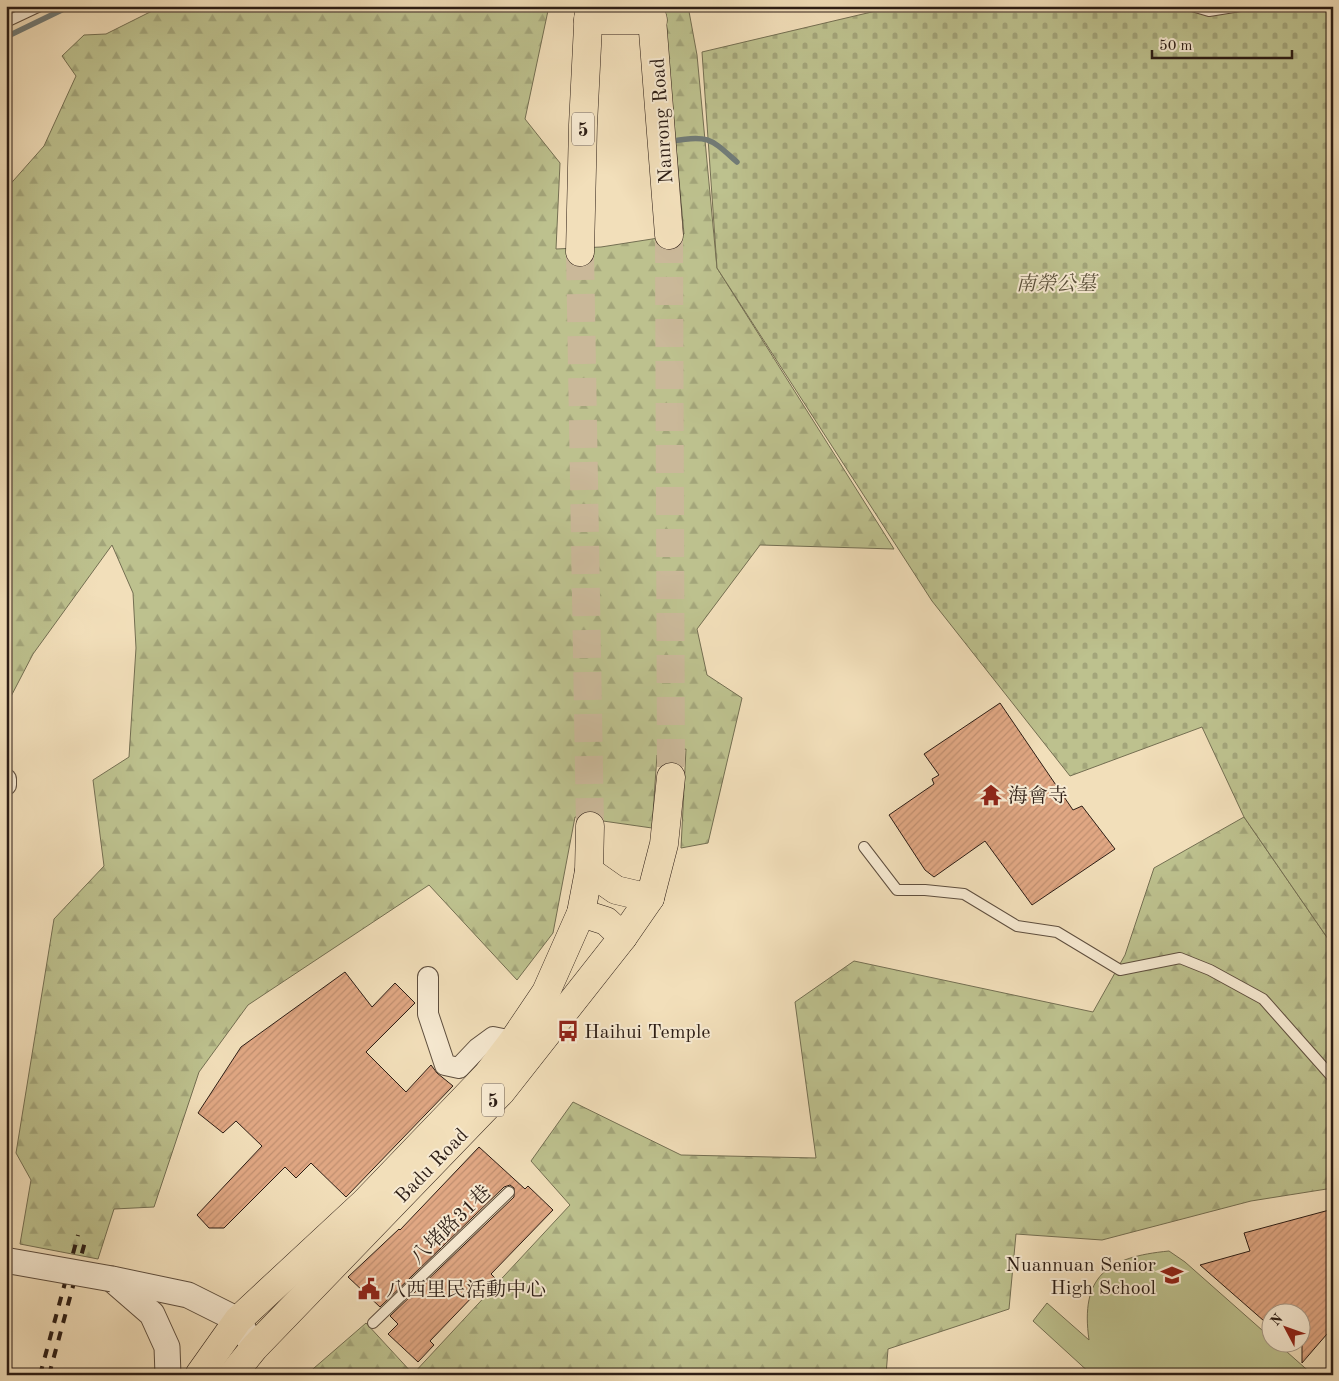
<svg xmlns="http://www.w3.org/2000/svg" width="1339" height="1381" viewBox="0 0 1339 1381" font-family="'Old Standard TT','Noto Serif TC',serif">
<style>
.green{fill:#bdc18e;stroke:#746f52}
.forest{fill:url(#forest-firs);stroke:#746f52}
.cemetery{fill:url(#cemetery-stones);stroke:#746f52}
.lines{fill:none;stroke-linecap:round;stroke-linejoin:round}
.stream{stroke:#717b77;stroke-width:5.5}
.building{fill:url(#building-hatch);stroke:#2c1d15}
.primary-tunnel{stroke:#cab899;stroke-width:28;stroke-dasharray:28 14;stroke-linecap:butt}
.service-casing{stroke:#5e4e3e;stroke-width:12}
.minor-casing{stroke:#5e4e3e;stroke-width:22}
.tertiary-casing{stroke:#5e4e3e;stroke-width:27}
.primary-casing{stroke:#2c1d15;stroke-width:29}
.service{stroke:#f7ead2;stroke-width:10}
.minor{stroke:#f7ead2;stroke-width:20}
.tertiary{stroke:#f7ead2;stroke-width:25}
.primary{stroke:#f2dfba;stroke-width:28}
.rail{stroke:#2c1d15;stroke-width:4;stroke-dasharray:9 9;stroke-linecap:butt}
.tertiary-bridge-casing{stroke:#5e4e3e;stroke-width:27;stroke-linecap:butt}
.tertiary-bridge{stroke:#f7ead2;stroke-width:25}
.labels{text-anchor:middle;stroke-width:4;stroke-linejoin:round;paint-order:stroke}
.shield{fill:#f7ead2;stroke:#695a4e;stroke-width:1}
.shield-label{font-size:19px;font-weight:bold;fill:#2c1d15}
.street-label{font-size:20px;fill:#2c1d15;stroke:#f7ead2}
.park-label{font-size:20px;font-style:italic;fill:#584e39;stroke:#f7ead2}
.poi-label{font-size:20px;fill:#2c1d15;stroke:#f7ead2;text-anchor:start}
</style>
<defs>
<pattern id="forest-firs" width="22" height="20" patternUnits="userSpaceOnUse" patternTransform="scale(1.25)"><rect width="22" height="20" fill="#bdc18e"/><path d="M5 1l3.5 6h-7zM16 11l3.5 6h-7z" fill="#a3a57a"/></pattern>
<pattern id="cemetery-stones" width="16" height="16" patternUnits="userSpaceOnUse" patternTransform="scale(1.25)"><rect width="16" height="16" fill="#bdc18e"/><path d="M2 7V4a2 2 0 0 1 4 0v3zM10 15v-3a2 2 0 0 1 4 0v3z" fill="#a3a57a"/></pattern>
<pattern id="building-hatch" width="6" height="6" patternUnits="userSpaceOnUse" patternTransform="scale(1.25)"><rect width="6" height="6" fill="#e0a783"/><path d="M-1 1l2-2M0 6l6-6M5 7l2-2" fill="none" stroke="#c08f70"/></pattern>
</defs>
<rect width="100%" height="100%" fill="#f2dfba"/>
<filter id="stains"><feTurbulence type="fractalNoise" baseFrequency=".004" numOctaves="4"/><feColorMatrix values="0 0 0 0 .2 0 0 0 0 .09 0 0 0 0 .02 0 0 0 .5 -.17"/></filter>
<radialGradient id="worn" r=".72"><stop offset=".6" stop-color="#630" stop-opacity="0"/><stop offset="1" stop-color="#630" stop-opacity=".3"/></radialGradient>
<!-- green -->
<path class="green" d="M 1169,1251 L 1185,1262 L 1271,1338 L 1272,1344 L 1278,1344 L 1313,1375 L 1092,1375 L 1033,1321 L 1047,1303 L 1089,1340 C 1080,1276 1107,1257 1169,1251 Z"/>
<!-- forest -->
<g class="forest">
<polygon points="162,6 549,6 525,119 560,163 556,249 601,247 684,234 663,6 688,6 697,55 717,268 894,549 760,545 697,629 707,675 742,698 708,843 681,848 686,749 657,755 652,828 575,817 553,933 517,980 429,885 248,1005 199,1072 154,1207 114,1209 98,1259 20,1244 31,1180 16,1153 54,919 104,866 93,780 129,757 136,648 133,593 112,545 33,654 6,706 6,189 44,146 76,76 62,56 84,35 106,34"/>
<polygon points="1244,817 1333,946 1333,1188 1251,1201 1102,1240 1016,1234 1009,1309 888,1349 886,1375 306,1375 366,1323 413,1374 570,1205 531,1161 573,1102 681,1155 816,1158 795,1002 854,961 1093,1012 1125,955 1154,868"/>
</g>
<!-- cemetery -->
<polygon class="cemetery" points="897,6 1333,6 1333,946 1244,817 1202,727 1070,776 932,601 717,268 702,52"/>
<g class="lines">
<!-- stream -->
<g class="stream">
<polyline points="6,37 70,6"/>
<path d="M 673,141 C 709,134 712,140 737,162"/>
</g>
</g>
<!-- building -->
<g class="building">
<polygon points="1000,703 1073,810 1082,806 1115,849 1032,905 985,841 934,877 925,870 889,815 934,784 932,779 939,775 924,754"/>
<polygon points="345,972 372,1007 395,983 415,1003 366,1052 406,1092 431,1065 437,1073 453,1086 346,1197 311,1163 296,1178 285,1167 224,1228 209,1228 197,1215 262,1146 236,1121 223,1133 198,1113 241,1047"/>
<polygon points="479,1147 525,1189 528,1186 553,1210 491,1274 496,1279 481,1296 477,1292 430,1341 434,1345 418,1362 388,1334 398,1324 390,1316 514,1197 514,1188 510,1185 504,1187 380,1307 348,1277 399,1229 400,1230"/>
<polygon points="1333,1209 1333,1327 1302,1363 1302,1314 1272,1314 1272,1328 1200,1265 1250,1251 1244,1233"/>
</g>
<g class="lines">
<!-- primary-tunnel -->
<g class="primary-tunnel">
<polyline points="669,235 671,777"/>
<polyline points="580,252 590,826"/>
</g>
<!-- service casing -->
<g class="service-casing">
<g id="service">
<polyline points="1192,6 1209,11 1240,6"/>
<polyline points="6,22 40,6"/>
<polyline points="864,847 897,890 925,890 964,894 1017,926 1057,932 1120,970 1180,958 1210,970 1263,999 1333,1078"/>
<polyline points="373,1323 509,1192"/>
</g>
</g>
<!-- minor casing -->
<g class="minor-casing">
<g id="minor">
<polyline points="6,779 6,785"/>
<polyline points="428,977 428,1014 445,1065 459,1068 478,1048 493,1037 513,1041"/>
</g>
</g>
<!-- tertiary casing -->
<g class="tertiary-casing">
<g id="tertiary">
<polyline points="112,1279 188,1295 238,1320 254,1348"/>
<polyline points="114,1281 152,1314 167,1347 168,1375"/>
</g>
</g>
<!-- primary casing -->
<g class="primary-casing">
<g id="primary">
<polyline points="651,6 669,235"/>
<polyline points="588,20 653,20"/>
<polyline points="580,252 583,125 589,6"/>
<polyline points="589,871 616,890 650,898"/>
<polyline points="581,913 606,921 623,937"/>
<polyline points="199,1375 238,1320 365,1202 487,1075 513,1041 546,992 581,913 589,871 590,826"/>
<polyline points="232,1375 254,1348 501,1092 623,937 650,898 664,844 671,777"/>
</g>
</g>
<!-- service -->
<use href="#service" class="service"/>
<!-- minor -->
<use href="#minor" class="minor"/>
<!-- tertiary -->
<use href="#tertiary" class="tertiary"/>
<!-- primary -->
<use href="#primary" class="primary"/>
<!-- rail -->
<g class="rail">
<polyline points="40,1375 78,1235"/>
<polyline points="49,1375 86,1238"/>
</g>
<!-- tertiary-bridge casing -->
<g class="tertiary-bridge-casing">
<polyline id="tertiary-bridge" points="10,1261 112,1279"/>
</g>
<!-- tertiary-bridge -->
<use href="#tertiary-bridge" class="tertiary-bridge"/>
</g>
<!-- icons -->
<defs>
<g id="temple-bare" transform="scale(1.725)"><path d="M0-6L5-2H3V0L6.5 2.5H4V6H1.5V3h-3V6H-4V2.5H-6.5L-3 0V-2H-5Z" fill="#8f2418" stroke="#f7ead2" stroke-width="2.5" paint-order="stroke"/></g>
<g id="bus-bare" transform="scale(1.725)"><path d="M-5-6H5V4H4V6H2V4H-2V6H-4V4H-5ZM-3.5-4V0h7V-4ZM-3.5 1.2v1.5H-2V1.2ZM2 1.2v1.5H3.5V1.2Z" fill="#8f2418" stroke="#f7ead2" stroke-width="2.5" paint-order="stroke"/></g>
<g id="school-bare" transform="scale(1.725)"><path d="M0-5L7-2L0 1L-7-2ZM-4 1L0 2.5L4 1V4Q0 6-4 4Z" fill="#8f2418" stroke="#f7ead2" stroke-width="2.5" paint-order="stroke"/></g>
<g id="civic-bare" transform="scale(1.725)"><path d="M-.6-6.5H3V-4.5H.6V-3L4-1V1h2V6H-6V1h2V-1L-.6-3ZM-1.2 2.5V6h2.4V2.5Z" fill="#8f2418" stroke="#f7ead2" stroke-width="2.5" paint-order="stroke"/></g>
</defs>
<g fill-rule="evenodd">
<use href="#temple-bare" x="991" y="795"/>
<use href="#bus-bare" x="568" y="1031"/>
<use href="#school-bare" x="1172" y="1275"/>
<use href="#civic-bare" x="369" y="1289"/>
</g>
<g class="labels">
<!-- shield labels -->
<g class="shield">
<rect x="572" y="112.5" width="22" height="33" rx="4"/>
<rect x="482" y="1083.5" width="22" height="33" rx="4"/>
</g>
<g class="shield-label">
<text x="583" y="136">5</text>
<text x="493" y="1107">5</text>
</g>
<!-- street labels -->
<g class="street-label">
<text transform="translate(661 121) rotate(-94)" y="7">Nanrong Road</text>
<text transform="translate(431 1165) rotate(-46)" y="7">Badu Road</text>
<text transform="translate(450 1224) rotate(-44)" y="7">八堵路31巷</text>
</g>
<!-- park labels -->
<g class="park-label">
<text x="1056" y="290">南榮公墓</text>
</g>
<!-- poi labels -->
<g class="poi-label">
<text x="1008" y="802">海會寺</text>
<text x="584" y="1038">Haihui Temple</text>
<text x="1156" y="1271" text-anchor="end">Nuannuan Senior<tspan x="1156" dy="23">High School</tspan></text>
<text x="386" y="1296">八西里民活動中心</text>
</g>
</g>
<!-- margin -->
<rect width="1339" height="1381" fill="none" stroke="#f2dfba" stroke-width="25"/>
<rect x="8" y="8" width="1324" height="1366" fill="none" stroke="#2c1d15" stroke-width="2.5"/>
<rect x="12" y="12" width="1314" height="1356" fill="none" stroke="#2c1d15"/>
<!-- north arrow -->
<g transform="translate(1286 1328) rotate(311)"><circle r="24" fill="#f7ead2" stroke="#a69886"/>
<path d="M0-4L9 19L0 12L-9 19Z" fill="#8f2418"/>
<text y="-8" font-size="14" font-weight="bold" text-anchor="middle" fill="#2c1d15">N</text>
</g>
<!-- scale -->
<path d="M1152 50v8h140v-8" fill="none" stroke="#2c1d15" stroke-width="2.5"/>
<text x="1159" y="50" font-size="15" fill="#2c1d15" stroke="#f7ead2" stroke-width="4" paint-order="stroke">50 m</text>
<rect width="100%" height="100%" filter="url(#stains)"/>
<rect width="100%" height="100%" fill="url(#worn)"/>
</svg>
